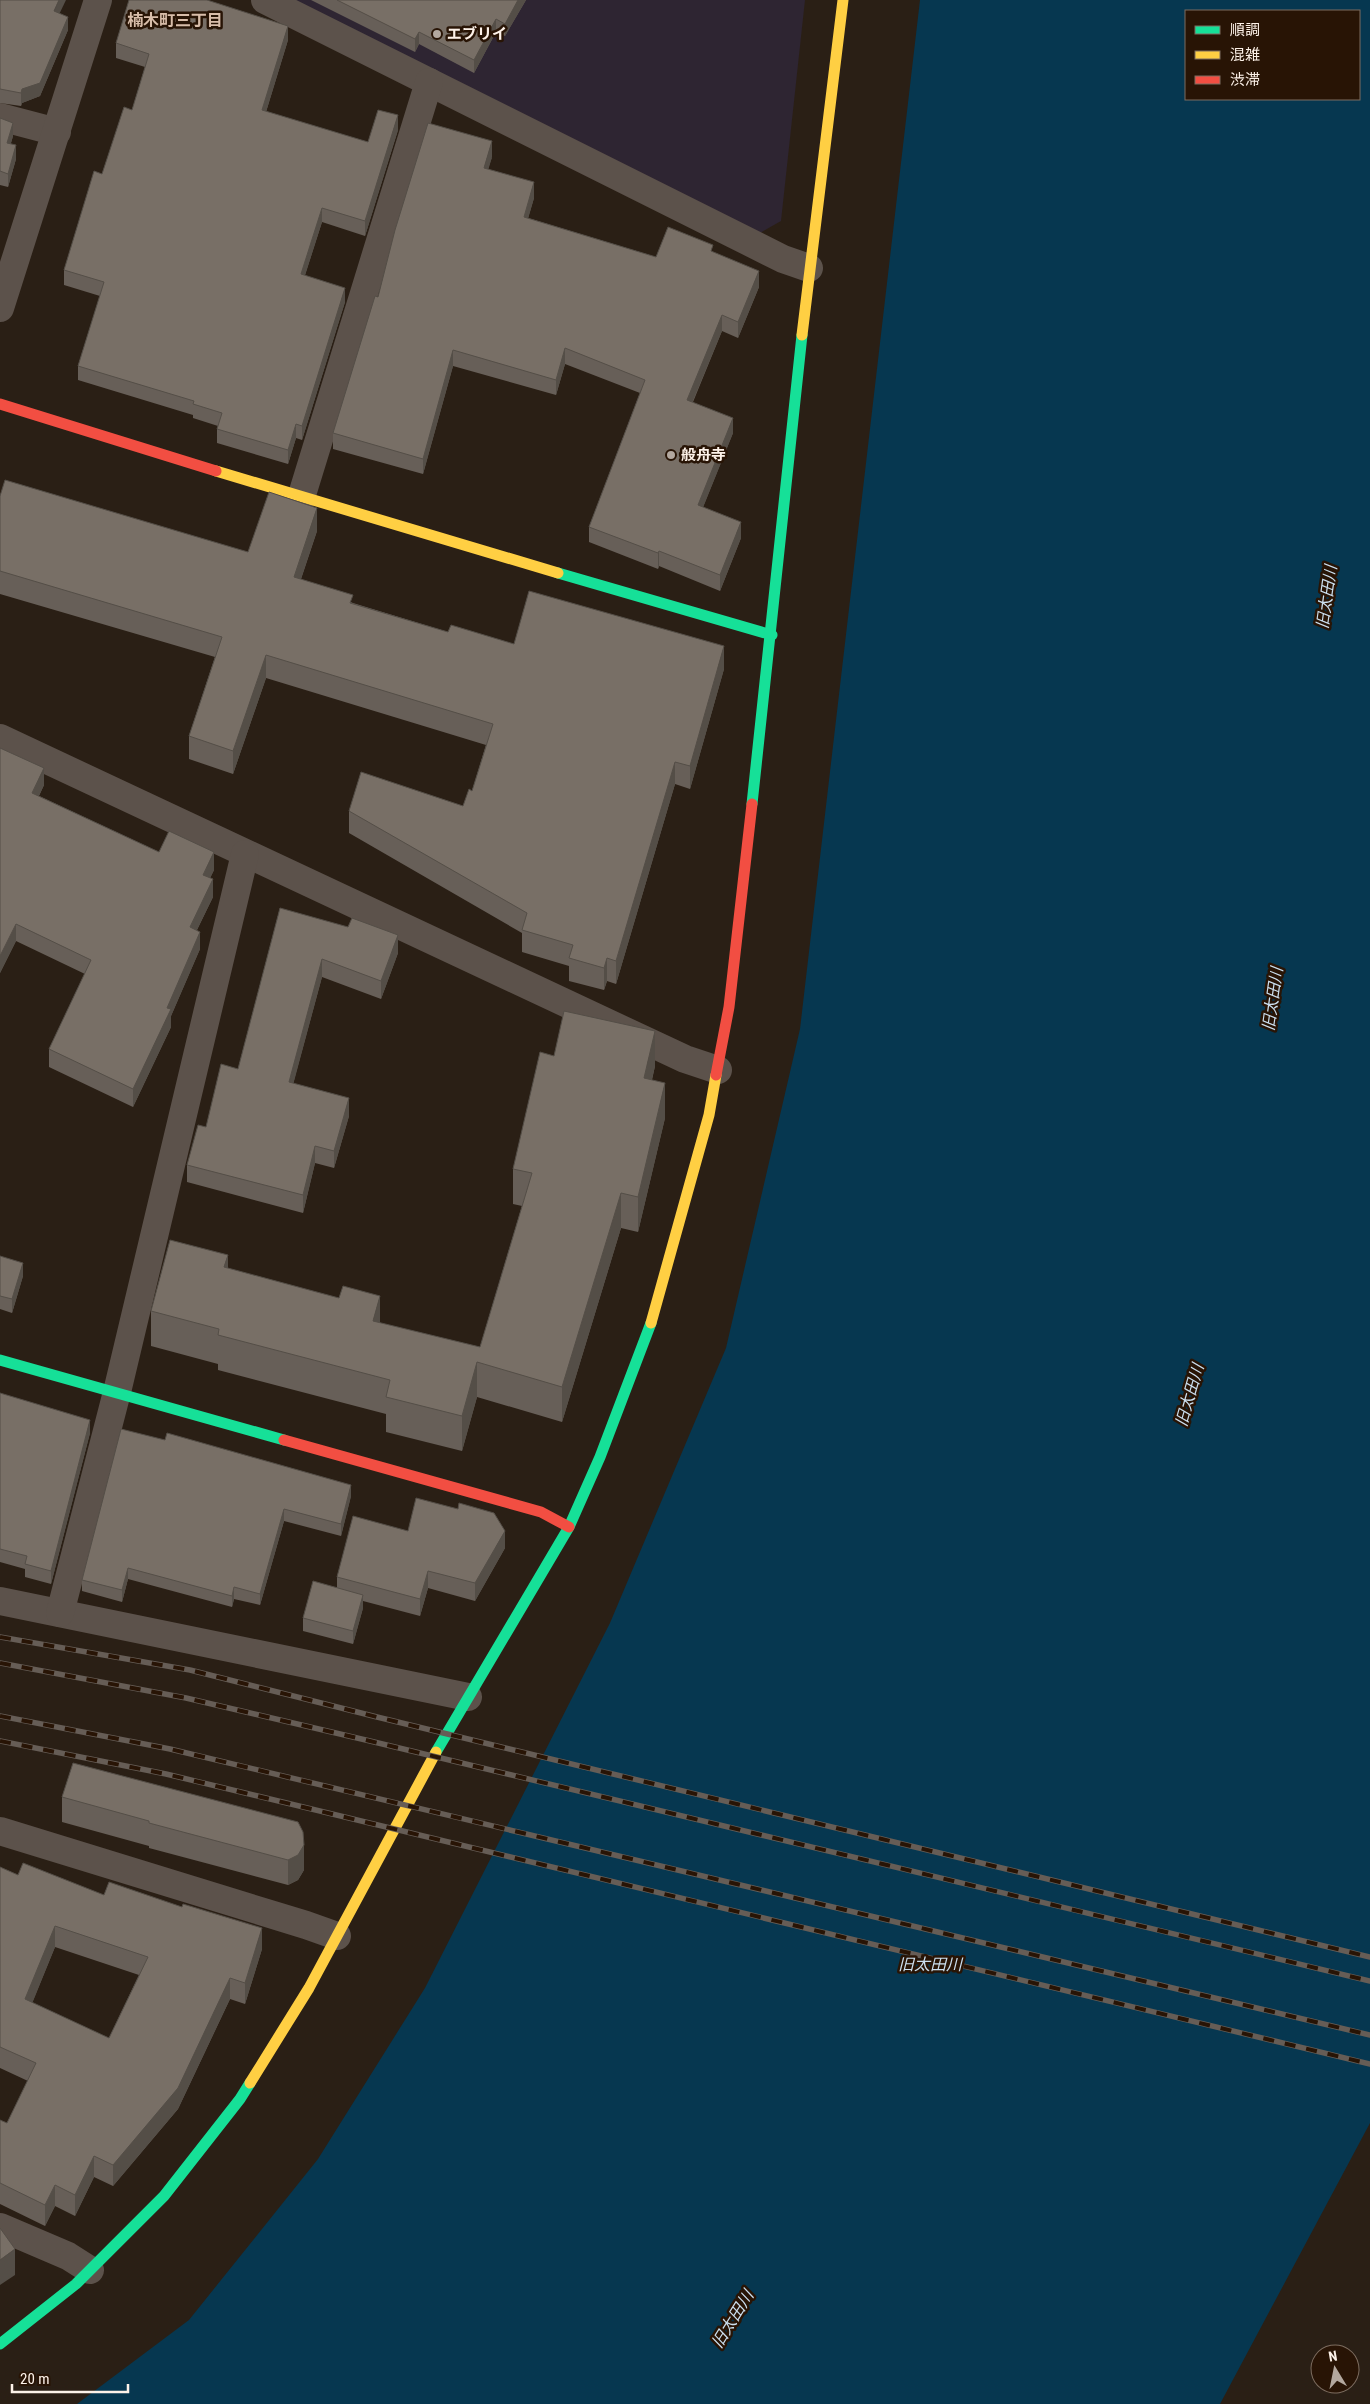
<svg xmlns="http://www.w3.org/2000/svg" width="1370" height="2404" viewBox="0 0 1370 2404" font-family="'Roboto Condensed','Noto Sans JP',sans-serif">
<style>
.commercial{fill:#2e2532}
.water{fill:#063750;fill-rule:evenodd}
.lines{fill:none;stroke-linecap:round;stroke-linejoin:round}
.street{stroke:#5c524b;stroke-width:28}
.fast{stroke:#16e098;stroke-width:11}
.slow{stroke:#ffcf43;stroke-width:11}
.jam{stroke:#f24e42;stroke-width:11}
.rail-casing{stroke:#665d56;stroke-width:5.5}
.rail{stroke:#281405;stroke-width:4;stroke-dasharray:11;stroke-linecap:butt}
.wall{fill:#675f58;fill-rule:evenodd}
.shaded-wall{fill:#544e47}
.building{fill:#786f66;stroke:#544e47;fill-rule:evenodd}
.poi-dot{fill:#b3a89f;stroke:#281405;stroke-width:2}
.labels{text-anchor:middle;stroke-width:5;stroke-linejoin:round;paint-order:stroke}
.poi-label{font-size:15px;font-weight:bold;fill:#fdf2e9;stroke:#281405;text-anchor:start}
.neighbourhood-label{font-size:16px;font-weight:bold;fill:#d8bda9;stroke:#281405}
.water-label{font-size:16px;font-style:italic;fill:#cbdfef;stroke:#281405}
</style>
<rect width="100%" height="100%" fill="#2a1f15"/>
<!-- commercial -->
<polygon class="commercial" points="294,0 805,0 781,221 760,233"/>
<!-- water -->
<path class="water" d="M 920,0 L 1370,0 L 1370,2123 L 1220,2404 L 77,2404 L 189,2320 L 318,2159 L 425,1988 L 610,1623 L 726,1348 L 800,1029 ZM 1186,11 L 1359,11 L 1359,99 L 1186,99 Z"/>
<g class="lines">
<!-- street -->
<g class="street">
<polyline points="265,0 783,259 809,268"/>
<polyline points="0,117 57,132"/>
<polyline points="0,308 98,0"/>
<polyline points="301,498 429,82"/>
<polyline points="0,738 685,1059 718,1070"/>
<polyline points="0,1601 468,1697"/>
<polyline points="60,1613 117,1392 245,854"/>
<polyline points="0,1831 306,1925 337,1936"/>
<polyline points="0,2227 68,2256 90,2270"/>
</g>
<!-- fast -->
<g class="fast">
<polyline points="558,573 772,635"/>
<polyline points="752,804 802,335"/>
<polyline points="0,1360 284,1440"/>
<polyline points="436,1752 569,1527 600,1457 651,1323"/>
<polyline points="0,2344 76,2284 164,2196 240,2099 250,2083"/>
</g>
<!-- slow -->
<g class="slow">
<polyline points="802,335 843,0"/>
<polyline points="216,471 558,573"/>
<polyline points="651,1323 709,1115 716,1075"/>
<polyline points="250,2083 309,1988 436,1752"/>
</g>
<!-- jam -->
<g class="jam">
<polyline points="0,404 216,471"/>
<polyline points="716,1075 729,1007 752,804"/>
<polyline points="284,1440 541,1512 569,1527"/>
</g>
<!-- rail casing -->
<g class="rail-casing">
<g id="rail">
<polyline points="0,1637 190,1670 377,1717 1370,1957"/>
<polyline points="0,1663 186,1698 370,1741 1370,1981"/>
<polyline points="0,1716 170,1749 1370,2035"/>
<polyline points="0,1741 166,1774 1370,2064"/>
</g>
</g>
<!-- rail -->
<use href="#rail" class="rail"/>
</g>
<!-- wall -->
<g class="wall">
<polygon points="0,0 59,13 68,30 40,96 22,103 21,106 0,103"/>
<polygon points="311,0 526,0 505,36 496,32 474,73 419,44 415,52"/>
<polygon points="288,40 266,112 368,142 398,130 365,236 322,222 305,275 345,302 302,440 296,438 288,464 217,443 217,429 218,426 193,418 193,415 78,380 78,366 100,296 64,285 64,270 102,174 132,110 145,67 116,58 116,43"/>
<polygon points="0,118 13,136 11,143 16,159 8,187 0,185"/>
<polygon points="492,157 488,169 534,198 528,218 656,257 713,252 759,287 738,338 722,331 693,402 733,433 703,507 741,538 720,591 659,566 658,569 589,542 589,527 640,393 565,364 556,395 453,366 423,474 333,449 333,433 378,297"/>
<polygon points="0,496 248,552 317,531 301,579 353,603 448,632 514,644 724,669 690,789 675,784 616,984 607,981 604,990 569,981 569,966 522,952 522,933 349,833 349,811 463,806 472,791 486,745 266,678 233,774 189,759 189,736 215,657 0,594"/>
<polygon points="0,748 44,785 39,796 159,852 214,870 210,878 213,897 197,930 200,949 171,1016 171,1027 133,1107 49,1067 49,1049 85,974 16,941 0,973"/>
<polygon points="280,908 398,953 381,999 322,977 293,1084 349,1116 334,1168 315,1163 303,1213 187,1182 187,1165 206,1127 238,1069"/>
<polygon points="554,1056 655,1066 652,1080 665,1118 638,1232 621,1228 562,1422 477,1397 462,1451 386,1432 386,1414 218,1370 218,1364 151,1346 151,1311 228,1268 380,1323 480,1347 522,1206 513,1204 513,1169"/>
<polygon points="0,1256 23,1276 12,1313 0,1309"/>
<polygon points="0,1393 90,1433 51,1584 25,1577 25,1569 0,1562"/>
<polygon points="121,1429 351,1496 341,1536 284,1521 260,1605 234,1599 232,1607 128,1579 122,1602 82,1591 82,1580"/>
<polygon points="408,1531 505,1548 475,1601 428,1588 420,1616 363,1601 363,1608 353,1644 303,1631 303,1618 337,1587 337,1577"/>
<polygon points="62,1797 298,1822 304,1870 298,1880 288,1885 149,1848 149,1846 62,1822"/>
<path d="M 0,1867 L 18,1875 L 104,1895 L 262,1949 L 245,2004 L 230,1999 L 178,2109 L 113,2186 L 94,2177 L 75,2216 L 55,2206 L 45,2226 L 0,2204 L 0,2120 L 7,2123 L 28,2081 L 0,2068 ZM 55,1947 L 139,1975 L 109,2038 L 32,2003 Z"/>
</g>
<!-- shaded-wall -->
<g class="shaded-wall">
<polygon points="59,0 66,0 54,25 54,11"/>
<polygon points="518,0 526,0 505,36 505,24"/>
<polygon points="68,17 68,30 40,96 22,103 21,106 21,93 22,89"/>
<polygon points="496,19 496,32 474,73 474,60"/>
<polygon points="288,26 288,40 262,125 262,110"/>
<polygon points="419,32 419,44 415,52 415,39"/>
<polygon points="398,115 398,130 365,236 365,221"/>
<polygon points="13,123 13,136 7,156 7,143"/>
<polygon points="492,141 492,157 484,184 484,168"/>
<polygon points="16,145 16,159 8,187 8,174"/>
<polygon points="534,182 534,198 524,233 524,217"/>
<polygon points="322,208 322,222 301,288 301,274"/>
<polygon points="759,271 759,287 738,338 738,322"/>
<polygon points="345,288 345,302 302,440 302,426"/>
<polygon points="722,315 722,331 687,415 687,400"/>
<polygon points="565,348 565,364 556,395 556,380"/>
<polygon points="453,350 453,366 423,474 423,459"/>
<polygon points="733,418 733,433 698,520 698,505"/>
<polygon points="296,424 296,438 288,464 288,450"/>
<polygon points="317,508 317,531 294,600 294,577"/>
<polygon points="741,522 741,538 720,591 720,575"/>
<polygon points="659,551 659,566 658,569 658,553"/>
<polygon points="724,646 724,669 690,789 690,766"/>
<polygon points="266,655 266,678 233,774 233,751"/>
<polygon points="675,762 675,784 616,984 616,961"/>
<polygon points="44,768 44,785 32,810 32,793"/>
<polygon points="214,852 214,870 203,893 203,875"/>
<polygon points="213,879 213,897 190,944 190,927"/>
<polygon points="16,924 16,941 0,973 0,956"/>
<polygon points="200,932 200,949 171,1016 171,1027 133,1107 133,1089 167,1008"/>
<polygon points="398,935 398,953 381,999 381,981"/>
<polygon points="607,958 607,981 604,990 604,968"/>
<polygon points="322,959 322,977 289,1100 289,1082"/>
<polygon points="655,1031 655,1066 644,1113 644,1078"/>
<polygon points="665,1083 665,1118 638,1232 638,1197"/>
<polygon points="349,1098 349,1116 334,1168 334,1151"/>
<polygon points="315,1146 315,1163 303,1213 303,1195"/>
<polygon points="621,1193 621,1228 562,1422 562,1387"/>
<polygon points="228,1255 228,1290 224,1267"/>
<polygon points="23,1263 23,1276 12,1313 12,1299"/>
<polygon points="380,1296 380,1331 373,1321"/>
<polygon points="477,1362 477,1397 462,1451 462,1416"/>
<polygon points="90,1420 90,1433 51,1584 51,1571"/>
<polygon points="351,1485 351,1496 341,1536 341,1524"/>
<polygon points="284,1509 284,1521 260,1605 260,1594"/>
<polygon points="505,1531 505,1548 475,1601 475,1583"/>
<polygon points="128,1568 128,1579 122,1602 122,1590"/>
<polygon points="428,1571 428,1588 420,1616 420,1599"/>
<polygon points="234,1587 234,1599 232,1607 232,1596"/>
<polygon points="363,1595 363,1608 353,1644 353,1631"/>
<polygon points="304,1845 304,1870 298,1880 288,1885 288,1860"/>
<polygon points="55,1926 55,1947 25,2021 25,1999"/>
<polygon points="262,1928 262,1949 245,2004 245,1983"/>
<polygon points="230,1978 230,1999 178,2109 113,2186 113,2165"/>
<polygon points="94,2156 94,2177 75,2216 75,2195"/>
<polygon points="55,2185 55,2206 45,2226 45,2205"/>
<polygon points="15,2249 15,2275 0,2285 0,2260"/>
</g>
<!-- building -->
<g class="building">
<polygon points="0,0 59,0 54,11 68,17 40,83 22,89 21,93 0,89"/>
<polygon points="129,0 207,0 288,26 262,110 368,142 378,110 398,115 365,221 322,208 301,274 345,288 302,426 296,424 288,450 217,429 222,413 193,404 194,401 78,366 104,282 64,270 94,171 102,174 124,107 132,110 149,54 116,43"/>
<polygon points="337,0 518,0 505,24 496,19 474,60 419,32 415,39"/>
<polygon points="0,118 13,123 7,143 16,145 8,174 0,171"/>
<polygon points="428,123 492,141 484,168 534,182 524,217 656,257 668,227 713,245 711,251 759,271 738,322 722,315 687,400 733,418 698,505 741,522 720,575 659,551 658,553 589,527 645,380 565,348 556,380 453,350 423,459 333,433 375,296 378,297 395,230"/>
<polygon points="5,480 248,552 269,492 317,508 294,577 353,595 350,603 448,632 451,625 514,644 529,591 724,646 690,766 675,762 616,961 607,958 604,968 569,958 573,945 522,930 527,913 349,811 361,772 463,806 469,789 472,791 493,724 266,655 233,751 189,736 222,637 0,571 0,496"/>
<polygon points="0,748 44,768 32,793 159,852 169,831 214,852 203,875 213,879 190,927 200,932 167,1008 171,1009 133,1089 49,1049 91,960 16,924 0,956"/>
<polygon points="280,908 348,927 352,918 398,935 381,981 322,959 289,1082 349,1098 334,1151 315,1146 303,1195 187,1165 198,1125 206,1127 221,1064 238,1069"/>
<polygon points="564,1011 655,1031 644,1078 665,1083 638,1197 621,1193 562,1387 477,1362 462,1416 386,1397 390,1380 218,1335 219,1329 151,1311 170,1240 228,1255 224,1267 339,1298 343,1286 380,1296 373,1321 480,1347 532,1173 513,1169 540,1052 554,1056"/>
<polygon points="0,1256 23,1263 12,1299 0,1296"/>
<polygon points="0,1393 90,1420 51,1571 25,1564 27,1556 0,1549"/>
<polygon points="121,1429 165,1440 167,1433 351,1485 341,1524 284,1509 260,1594 234,1587 232,1596 128,1568 122,1590 82,1580"/>
<polygon points="416,1498 458,1509 459,1503 494,1513 505,1531 475,1583 428,1571 420,1599 337,1577 353,1516 408,1531"/>
<polygon points="313,1581 363,1595 353,1631 303,1618"/>
<polygon points="73,1763 298,1822 303,1832 304,1845 298,1855 288,1860 149,1823 149,1821 62,1797"/>
<path d="M 23,1863 L 104,1895 L 109,1882 L 182,1907 L 183,1904 L 262,1928 L 245,1983 L 230,1978 L 178,2088 L 113,2165 L 94,2156 L 75,2195 L 55,2185 L 45,2205 L 0,2183 L 0,2120 L 7,2123 L 36,2063 L 0,2047 L 0,1867 L 18,1875 ZM 55,1926 L 148,1957 L 109,2038 L 25,1999 Z"/>
<polygon points="0,2228 15,2249 0,2260"/>
</g>
<!-- markers -->
<g class="poi-dot">
<circle cx="437" cy="34" r="5"/>
<circle cx="671" cy="455" r="5"/>
</g>
<g class="labels">
<!-- poi labels -->
<g class="poi-label">
<text x="447" y="39">エブリイ</text>
<text x="681" y="460">般舟寺</text>
</g>
<!-- neighbourhood labels -->
<g class="neighbourhood-label">
<text x="175" y="26">楠木町三丁目</text>
</g>
<!-- water labels -->
<g class="water-label">
<text transform="translate(1326 597) rotate(-82)" y="6">旧太田川</text>
<text transform="translate(1272 999) rotate(-82)" y="6">旧太田川</text>
<text transform="translate(1189 1395) rotate(-74)" y="6">旧太田川</text>
<text x="930" y="1970">旧太田川</text>
<text transform="translate(732 2319) rotate(-58)" y="6">旧太田川</text>
</g>
</g>
<!-- legend -->
<rect x="1185" y="10" width="175" height="90" fill="#281405" stroke="#7d6d60"/>
<rect x="1195" y="26" width="25" height="8" fill="#16e098" stroke="#7d6d60"/>
<text x="1230" y="35" font-size="15" fill="#fdf2e9">順調</text>
<rect x="1195" y="51" width="25" height="8" fill="#ffcf43" stroke="#7d6d60"/>
<text x="1230" y="60" font-size="15" fill="#fdf2e9">混雑</text>
<rect x="1195" y="76" width="25" height="8" fill="#f24e42" stroke="#7d6d60"/>
<text x="1230" y="85" font-size="15" fill="#fdf2e9">渋滞</text>
<!-- north arrow -->
<g transform="translate(1335 2369) rotate(350)"><circle r="24" fill="#281405" stroke="#7d6d60"/>
<path d="M0-4L9 19L0 12L-9 19Z" fill="#b3a89f"/>
<text y="-8" font-size="14" font-weight="bold" text-anchor="middle" fill="#fdf2e9">N</text>
</g>
<!-- scale -->
<path d="M12 2384v8h116v-8" fill="none" stroke="#fdf2e9" stroke-width="2.5"/>
<text x="20" y="2384" font-size="15" fill="#fdf2e9" stroke="#281405" stroke-width="4" paint-order="stroke">20 m</text>
</svg>
